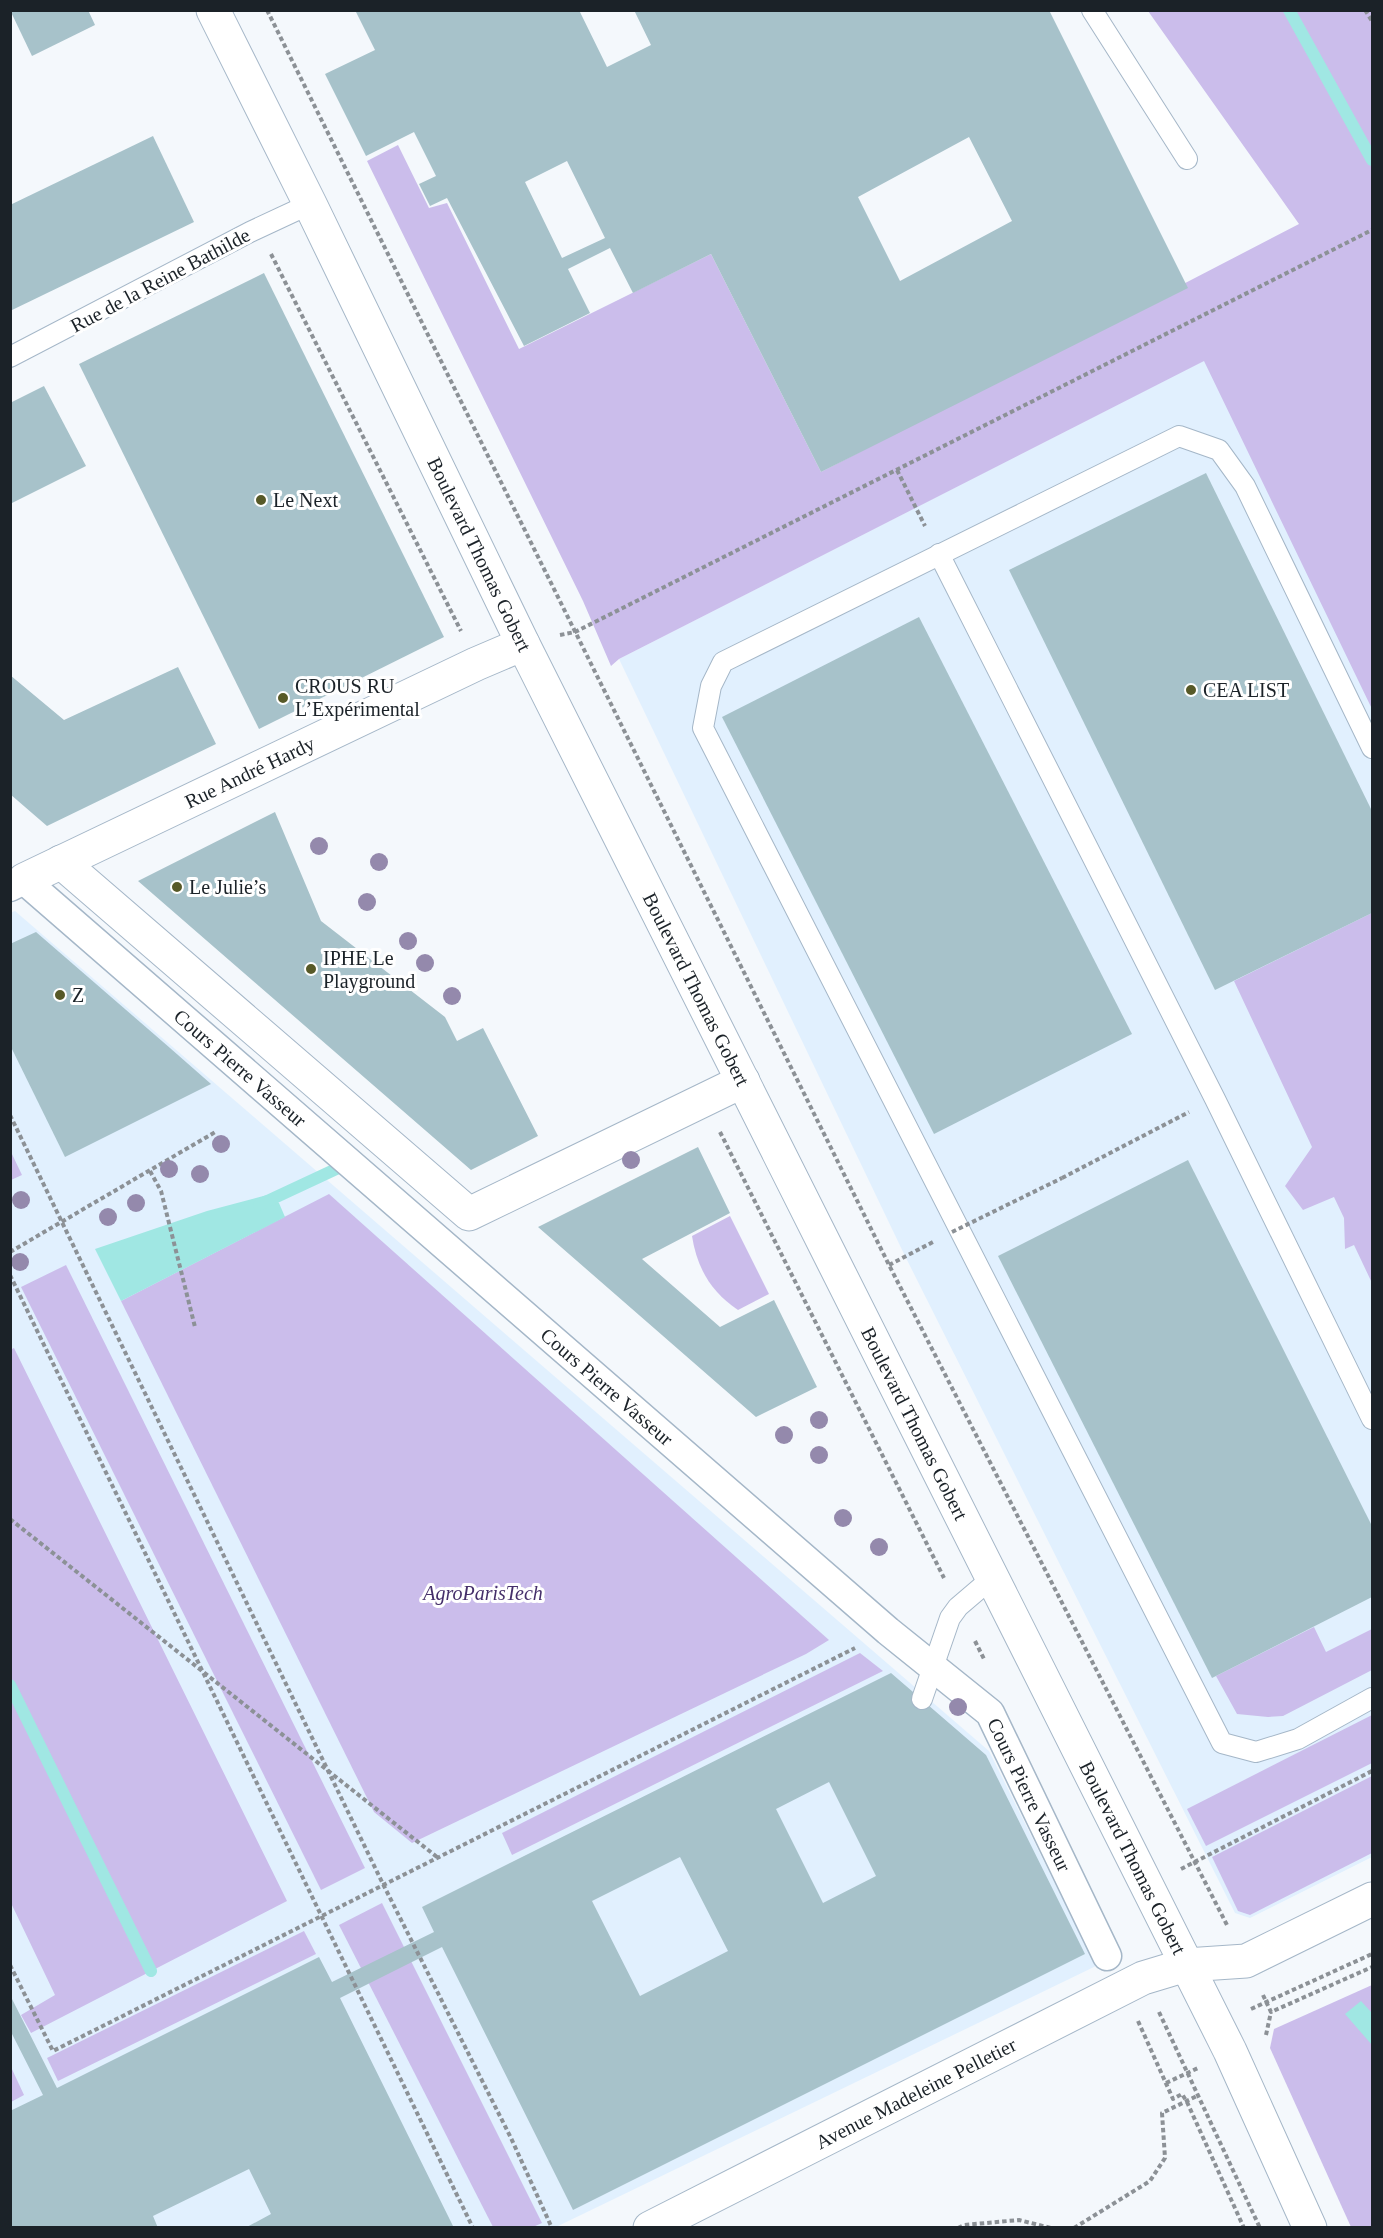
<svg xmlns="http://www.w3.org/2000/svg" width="1383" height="2238" viewBox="0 0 1383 2238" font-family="'Times New Roman',serif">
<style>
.built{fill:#e1f0fe}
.green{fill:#cbbdeb}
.water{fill:#a0e7e3}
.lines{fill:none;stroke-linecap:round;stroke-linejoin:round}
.stream{stroke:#a0e7e3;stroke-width:12}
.building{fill:#a7c2ca;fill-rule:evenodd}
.service-casing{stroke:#a5b7c8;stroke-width:22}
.pedestrian-casing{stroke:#a5b7c8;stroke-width:31}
.minor-casing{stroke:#a5b7c8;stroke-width:35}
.tertiary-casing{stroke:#a5b7c8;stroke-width:35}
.secondary-casing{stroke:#a5b7c8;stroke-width:35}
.path{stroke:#8c9196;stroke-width:4;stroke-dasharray:4.5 3;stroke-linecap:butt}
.service{stroke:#fff;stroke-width:20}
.pedestrian{stroke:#fff;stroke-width:28}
.minor{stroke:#fff;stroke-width:33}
.tertiary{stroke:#fff;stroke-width:33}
.secondary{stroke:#fff;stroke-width:33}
.path-bridge{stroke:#8c9196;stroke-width:4;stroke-dasharray:4.5 3;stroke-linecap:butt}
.tree{fill:#9489ac}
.poi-dot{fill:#575927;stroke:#fff;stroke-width:2}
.labels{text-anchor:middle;stroke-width:6;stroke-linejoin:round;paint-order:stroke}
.street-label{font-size:20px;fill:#1b2228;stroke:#fff}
.poi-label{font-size:20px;fill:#1b2228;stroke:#fff;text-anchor:start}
.park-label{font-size:20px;font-style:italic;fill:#452f6a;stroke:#fff}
</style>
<rect width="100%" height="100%" fill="#f4f8fc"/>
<!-- built -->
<g class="built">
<polygon points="1293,315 1372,476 1372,1857 1250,1918 1235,1913 905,1256 619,659"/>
<polygon points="15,911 989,1751 1096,1966 556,2227 11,2228 10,913"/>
</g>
<!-- green -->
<g class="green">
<polygon points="1148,11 1372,11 1372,709 1204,361 619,659 611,666 583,601 367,161 398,145 429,208 447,203 519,349 711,254 821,472 1299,224"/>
<polygon points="1372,913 1372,1283 1354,1245 1345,1249 1344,1218 1334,1197 1303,1210 1285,1186 1312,1147 1234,981"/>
<polygon points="11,1152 22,1175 11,1180 10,1180"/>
<polygon points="329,1194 829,1640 806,1654 412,1843 374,1812 121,1301"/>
<path d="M 730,1216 L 769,1294 L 738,1310 C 711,1292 697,1268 692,1236 Z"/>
<polygon points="66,1265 365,1868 321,1890 21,1287"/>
<polygon points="14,1348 287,1901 31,2033 21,2015 55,1995 11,1903 10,1350"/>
<polygon points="1314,1627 1326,1652 1372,1629 1372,1670 1283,1716 1268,1717 1237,1714 1216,1676"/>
<polygon points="860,1653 883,1671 512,1855 502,1833"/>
<polygon points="1372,1715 1372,1763 1206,1846 1187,1809"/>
<polygon points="1372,1776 1372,1853 1250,1915 1238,1911 1212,1857"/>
<polygon points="382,1903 542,2223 533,2227 493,2227 339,1925"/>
<polygon points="304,1931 316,1954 58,2081 47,2058"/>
<polygon points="1372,1985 1372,2227 1351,2227 1270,2048 1274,2029"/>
<polygon points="11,2067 24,2095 11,2102 10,2102"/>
</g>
<!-- water -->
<g class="water">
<polygon points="267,1195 279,1203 285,1217 121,1301 95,1249 207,1211"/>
<polygon points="1361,2001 1372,2013 1372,2045 1345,2014"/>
</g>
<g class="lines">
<!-- stream -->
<g class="stream">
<polyline points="1289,10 1372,160"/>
<polyline points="259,1205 349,1163"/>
<polyline points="10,1685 151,1971"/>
</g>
</g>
<!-- building -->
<g class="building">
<polygon points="10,10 88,10 95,25 32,56"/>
<path d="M 355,10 L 579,10 L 607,67 L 651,45 L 634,10 L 1049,10 L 1188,288 L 821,472 L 711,254 L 633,293 L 610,248 L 568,269 L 590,313 L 524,346 L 447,198 L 430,206 L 419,184 L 436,176 L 414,132 L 366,156 L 325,74 L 375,50 ZM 969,137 L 1012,221 L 900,281 L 858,197 ZM 567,161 L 605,238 L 562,258 L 525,182 Z"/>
<polygon points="153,136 194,222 10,311 10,205"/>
<polygon points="264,273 444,637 259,729 79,364"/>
<polygon points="44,386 86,466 10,504 10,403"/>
<polygon points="1206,473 1372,811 1372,913 1215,990 1009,570"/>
<polygon points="919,617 1132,1034 934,1134 722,717"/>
<polygon points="178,667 216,744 47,826 10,794 10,675 64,720"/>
<polygon points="275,812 321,921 445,1017 457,1041 483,1028 538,1136 471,1170 138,881"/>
<polygon points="36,932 170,1048 211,1084 65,1157 10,1045 10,944"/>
<polygon points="698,1147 730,1213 642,1259 720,1327 774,1300 817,1387 756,1417 538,1227"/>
<polygon points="1188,1160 1372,1526 1372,1597 1212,1678 998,1256"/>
<path d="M 891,1673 L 986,1755 L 1085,1954 L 573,2210 L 442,1947 L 340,1998 L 454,2228 L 245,2228 L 271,2214 L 249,2169 L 153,2216 L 158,2228 L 10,2228 L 10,2111 L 43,2095 L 10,2030 L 10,1995 L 57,2088 L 319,1957 L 332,1982 L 434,1932 L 422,1907 ZM 829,1782 L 876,1876 L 823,1903 L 776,1809 ZM 680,1857 L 728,1951 L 640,1996 L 592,1901 Z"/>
</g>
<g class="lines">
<!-- service casing -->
<g class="service-casing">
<g id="service">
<polyline points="1092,10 1187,159"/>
<polyline points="10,357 250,232 310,204"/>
<polyline points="939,554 1215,1099 1372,1419"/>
<polyline points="1372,748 1245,486 1219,450 1179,436 723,662 711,686 703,728 1222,1743 1256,1752 1298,1739 1372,1698"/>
<polyline points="922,1699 950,1618 958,1607 992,1578"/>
</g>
</g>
<!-- pedestrian casing -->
<g class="pedestrian-casing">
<g id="pedestrian">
<path id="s1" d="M 10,887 L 24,880 L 888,1631 L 990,1713 L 1107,1956"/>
</g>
</g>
<!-- minor casing -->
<g class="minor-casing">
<g id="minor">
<polyline points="61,862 469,1214 743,1081"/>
<path id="s2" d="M 24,880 L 476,664 L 523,644"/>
<polyline points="1186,1965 1246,1961 1372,1899"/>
</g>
</g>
<!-- tertiary casing -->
<g class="tertiary-casing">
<g id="tertiary">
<path id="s3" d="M 650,2228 L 1143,1978 L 1186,1965"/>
</g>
</g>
<!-- secondary casing -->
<g class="secondary-casing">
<g id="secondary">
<path id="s4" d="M 213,10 L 310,204 L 523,644 L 1230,2051 L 1310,2228"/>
</g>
</g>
<!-- path -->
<g class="path">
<polyline points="267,10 889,1265 1227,1925"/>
<polyline points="1365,10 1372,21"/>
<polyline points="271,254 461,631"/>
<polyline points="897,470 925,526"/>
<polyline points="560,635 575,632 1372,230"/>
<polyline points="10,1115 383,1884 511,2138 552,2228"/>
<polyline points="720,1132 944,1578"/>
<polyline points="150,1171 161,1191 195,1327"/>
<polyline points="1062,1178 1189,1112"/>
<polyline points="10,1252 217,1131"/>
<polyline points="889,1265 933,1242"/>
<polyline points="10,1275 473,2228"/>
<polyline points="10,1519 437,1857"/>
<polyline points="975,1641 985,1661"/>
<polyline points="1181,1869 1372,1771"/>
<polyline points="10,1965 53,2051 855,1648"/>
<polyline points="1263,1995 1271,2012 1372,1967"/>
<polyline points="1251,2009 1372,1954"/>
<polyline points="1159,2012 1260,2228"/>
<polyline points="1138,2021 1173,2099 1182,2094 1187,2102 1244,2228"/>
<polyline points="1266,2035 1271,2012"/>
<polyline points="1166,2083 1198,2068"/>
<polyline points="958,2228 964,2225 1019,2220 1051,2228"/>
<polyline points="1074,2228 1150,2181 1165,2158 1162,2113 1199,2095"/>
</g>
<!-- service -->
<use href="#service" class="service"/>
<!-- pedestrian -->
<use href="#pedestrian" class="pedestrian"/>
<!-- minor -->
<use href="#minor" class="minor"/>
<!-- tertiary -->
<use href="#tertiary" class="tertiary"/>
<!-- secondary -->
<use href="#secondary" class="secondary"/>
<!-- path-bridge -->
<polyline class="path-bridge" points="952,1232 1062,1178"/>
</g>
<!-- trees -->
<g class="tree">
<circle cx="319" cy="846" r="9"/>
<circle cx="379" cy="862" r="9"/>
<circle cx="367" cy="902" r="9"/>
<circle cx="408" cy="941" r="9"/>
<circle cx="425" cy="963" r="9"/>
<circle cx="452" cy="996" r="9"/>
<circle cx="221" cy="1144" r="9"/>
<circle cx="631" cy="1160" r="9"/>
<circle cx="169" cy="1169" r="9"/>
<circle cx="200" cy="1174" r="9"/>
<circle cx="21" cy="1200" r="9"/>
<circle cx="136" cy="1203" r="9"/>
<circle cx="108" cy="1217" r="9"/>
<circle cx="20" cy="1262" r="9"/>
<circle cx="819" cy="1420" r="9"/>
<circle cx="784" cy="1435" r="9"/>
<circle cx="819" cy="1455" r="9"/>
<circle cx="843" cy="1518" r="9"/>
<circle cx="879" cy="1547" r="9"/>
<circle cx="958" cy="1707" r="9"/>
</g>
<!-- markers -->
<g class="poi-dot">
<circle cx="261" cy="500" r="6"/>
<circle cx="1191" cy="690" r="6"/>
<circle cx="283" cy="698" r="6"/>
<circle cx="177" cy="887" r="6"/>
<circle cx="311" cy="969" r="6"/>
<circle cx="60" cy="995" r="6"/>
</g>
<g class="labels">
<!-- street labels -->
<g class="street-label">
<text transform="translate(160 280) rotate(-28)" y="7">Rue de la Reine Bathilde</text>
<text dy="7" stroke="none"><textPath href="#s4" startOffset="606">Boulevard Thomas Gobert</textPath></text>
<text dy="7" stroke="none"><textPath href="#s2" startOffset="250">Rue André Hardy</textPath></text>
<text dy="7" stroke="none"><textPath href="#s4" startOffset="1092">Boulevard Thomas Gobert</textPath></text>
<text dy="7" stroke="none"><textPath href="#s1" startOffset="302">Cours Pierre Vasseur</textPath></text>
<text dy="7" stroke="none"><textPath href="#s1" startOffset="788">Cours Pierre Vasseur</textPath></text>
<text dy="7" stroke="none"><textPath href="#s4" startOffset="1578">Boulevard Thomas Gobert</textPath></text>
<text dy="7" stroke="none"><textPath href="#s1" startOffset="1382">Cours Pierre Vasseur</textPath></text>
<text dy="7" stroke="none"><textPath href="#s4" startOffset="2064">Boulevard Thomas Gobert</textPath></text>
<text dy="7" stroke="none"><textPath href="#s3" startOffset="298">Avenue Madeleine Pelletier</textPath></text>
</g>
<!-- poi labels -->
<g class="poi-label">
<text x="273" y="507">Le Next</text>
<text x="295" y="693">CROUS RU<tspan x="295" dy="23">L’Expérimental</tspan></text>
<text x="1203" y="697">CEA LIST</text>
<text x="189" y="894">Le Julie’s</text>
<text x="323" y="965">IPHE Le<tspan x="323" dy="23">Playground</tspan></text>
<text x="72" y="1002">Z</text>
</g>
<!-- park labels -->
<g class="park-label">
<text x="483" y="1600">AgroParisTech</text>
</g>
</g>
<!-- border -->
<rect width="1383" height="2238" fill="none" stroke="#1b2228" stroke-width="24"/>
</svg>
